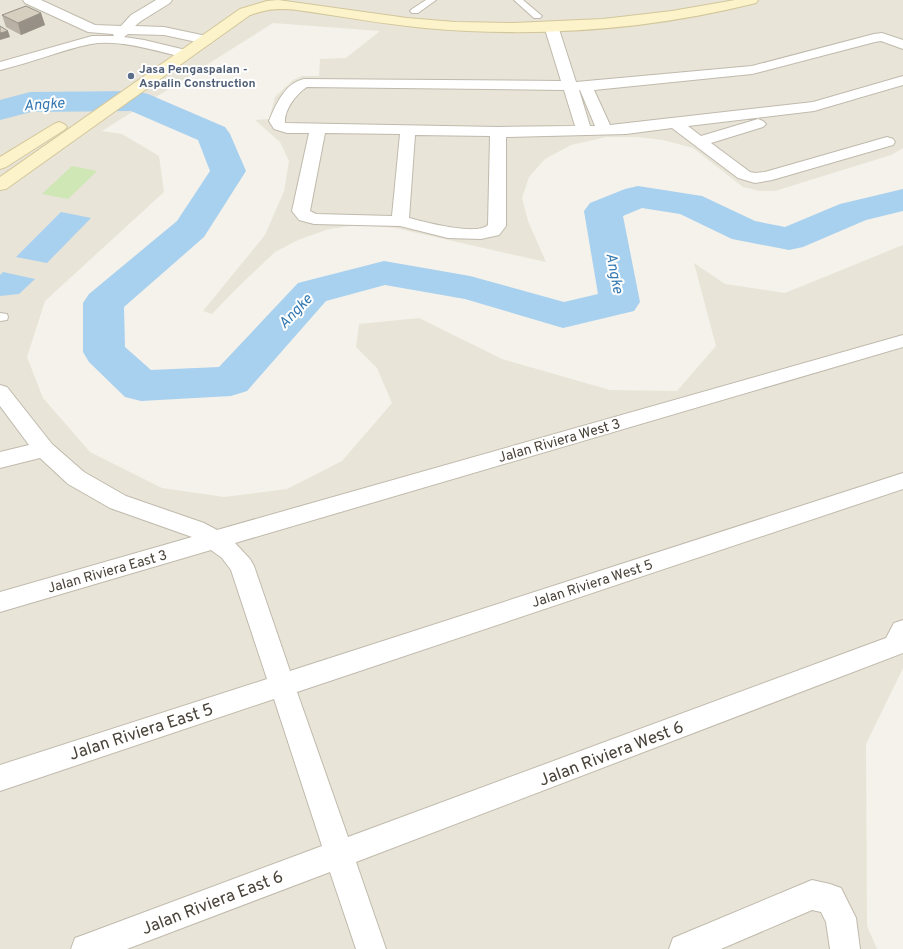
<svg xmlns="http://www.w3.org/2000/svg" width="903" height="949" viewBox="0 0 903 949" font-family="Overpass,sans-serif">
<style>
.residential{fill:#e8e4d8}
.green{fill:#cee7b4}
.water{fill:#a8d0ef}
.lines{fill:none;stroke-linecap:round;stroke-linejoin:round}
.river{fill:#a8d0ef;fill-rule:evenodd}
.lane-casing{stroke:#c0baac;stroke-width:2}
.street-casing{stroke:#c0baac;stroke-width:2}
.secondary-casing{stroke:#d3c69a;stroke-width:2}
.lane{fill:#fff;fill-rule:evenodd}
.street{fill:#fff;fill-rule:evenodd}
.secondary{fill:#fdf3cb;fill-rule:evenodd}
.wall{fill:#b8b1a4}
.shaded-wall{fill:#969086}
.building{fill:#d6cebf;stroke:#969086}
.service-dot{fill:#5c6f8a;stroke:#fff;stroke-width:1.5}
.labels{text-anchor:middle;stroke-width:4;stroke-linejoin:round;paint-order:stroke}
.far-service-label{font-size:12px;font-weight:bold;fill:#4e5e75;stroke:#fff;text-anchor:start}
.street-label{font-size:14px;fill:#484238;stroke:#fff}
.water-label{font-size:15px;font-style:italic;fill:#3378b2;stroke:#fff}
.near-street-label{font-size:17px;fill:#484238;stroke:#fff}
</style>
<rect width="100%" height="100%" fill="#f4f2ea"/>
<!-- residential -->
<polygon class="residential" points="0,0 903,0 903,148 891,155 775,191 760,191 743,187 693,148 663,140 637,137 606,137 571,145 545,159 529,177 522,198 528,221 546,262 395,228 358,225 329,229 298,240 275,252 235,290 212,314 203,311 265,235 284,191 289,161 280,142 255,120 269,119 275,97 293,80 302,76 319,76 320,59 346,58 380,31 273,23 102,131 122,134 159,156 164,192 45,301 27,357 43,398 90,452 162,488 224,497 287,489 342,461 392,403 377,368 356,347 359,324 419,318 502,359 610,390 677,391 716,346 694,263 725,284 785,293 903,245 903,668 866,744 867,926 877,949 0,949"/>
<!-- green -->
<polygon class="green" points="72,166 97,171 68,199 42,194"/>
<!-- water -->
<g class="water">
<polygon points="61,212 91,218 47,263 16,257"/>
<polygon points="3,272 35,279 19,294 0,296 0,275"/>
</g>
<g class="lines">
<!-- river -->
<polygon class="river" points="136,91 148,94 225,127 230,134 246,171 204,237 124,307 125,347 151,370 219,367 298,283 384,261 470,276 564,302 598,294 584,211 590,203 625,189 638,186 702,196 755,221 785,227 840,204 903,189 903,211 866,220 803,247 789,250 732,239 680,214 642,208 623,216 640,302 634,311 563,328 465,299 385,285 326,301 247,391 231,396 141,401 125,397 89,362 83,352 83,303 89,294 177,221 210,171 198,140 131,111 31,112 0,120 0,100 30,92"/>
<!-- lane casing -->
<g class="lane-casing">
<g id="lane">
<polygon points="426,0 436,0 418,13 412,13 410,11 412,9"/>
<polygon points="514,0 523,0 542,16 540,18 534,18"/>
<polygon points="0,313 7,314 8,317 7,320 0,321"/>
</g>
</g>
<!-- street casing -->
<g class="street-casing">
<g id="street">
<path d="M 23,0 L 41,0 L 95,25 L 121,26 L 131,15 L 156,0 L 172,0 L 170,3 L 141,21 L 135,26 L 164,27 L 211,37 L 213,40 L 211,43 L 206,44 L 164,35 L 128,34 L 124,37 L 144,40 L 190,51 L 192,54 L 190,57 L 185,58 C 157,51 120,39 91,44 C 61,50 31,63 0,70 L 0,62 L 92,36 L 114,36 L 113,34 L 88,32 L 25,3 Z"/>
<path d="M 551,22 L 556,23 L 558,26 L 576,82 L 752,66 L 874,34 L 882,33 L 903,40 L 903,49 L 881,41 L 875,42 L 752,74 L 594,90 L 610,125 L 813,102 L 903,76 L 903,85 L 814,111 L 688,126 L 701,136 L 758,119 L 763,121 L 766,124 L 763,127 L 711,143 L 750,172 L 755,173 L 765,172 L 887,137 L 893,139 L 895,142 L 893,145 L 772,180 L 755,183 L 738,178 L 672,128 L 626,134 L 506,137 L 506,226 L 499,235 L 481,239 L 448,238 L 400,226 L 314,224 L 299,220 L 292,211 L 309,133 L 287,133 L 274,129 L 269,121 C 276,104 285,83 304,79 L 561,81 L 544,26 L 546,23 ZM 307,87 L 564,90 L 575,126 L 498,127 L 285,123 C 284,110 296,94 307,87 ZM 579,90 L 580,90 L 595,126 L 590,126 ZM 325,133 L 400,134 L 392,216 L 316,214 L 310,211 ZM 415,135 L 490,136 L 488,225 C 477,236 424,222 409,218 Z"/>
<polygon points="903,335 903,347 235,543 250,559 254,566 290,671 903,473 903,489 297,692 348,837 875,642 886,638 894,623 903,620 903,653 356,862 386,949 356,949 330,872 127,949 71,949 75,938 86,934 322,846 274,699 0,791 0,765 267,679 231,570 222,558 211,550 0,612 0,592 192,537 110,508 68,484 40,458 0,468 0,452 29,445 0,406 0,385 7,387 52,444 84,472 126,496 204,523 217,530"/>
<polygon points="812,880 830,884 841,888 856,918 860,949 830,949 826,922 821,912 812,910 721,949 669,949 673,938"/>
</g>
</g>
<!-- secondary casing -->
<g class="secondary-casing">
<g id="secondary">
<path d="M 278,0 L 407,18 L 455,22 L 514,23 L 603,19 L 672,11 L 735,0 L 758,0 L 756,3 C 649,30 535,38 425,28 C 382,24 340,16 297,10 C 278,8 268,9 250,15 L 6,189 L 0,190 L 0,177 L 240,9 L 267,1 Z"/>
<polygon points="59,122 64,124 67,127 64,130 6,167 0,169 0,157 54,124"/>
</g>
</g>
<!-- lane -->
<use href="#lane" class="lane"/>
<!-- street -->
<use href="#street" class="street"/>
<!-- secondary -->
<use href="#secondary" class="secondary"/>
</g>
<!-- wall -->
<polygon class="wall" points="41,13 45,25 21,35 6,27 2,15"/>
<!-- shaded-wall -->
<g class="shaded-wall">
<polygon points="41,13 45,25 21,35 18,23"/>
<polygon points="8,31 10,37 0,40 0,33"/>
</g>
<!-- building -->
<g class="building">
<polygon points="26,6 41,13 18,23 2,15"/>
<polygon points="0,26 8,31 0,33"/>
</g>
<!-- markers -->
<circle class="service-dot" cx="131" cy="76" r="4"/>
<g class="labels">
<!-- far-service labels -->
<g class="far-service-label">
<text x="139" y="73">Jasa Pengaspalan -<tspan x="139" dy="14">Aspalin Construction</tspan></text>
</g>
<!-- street labels -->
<g class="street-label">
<text transform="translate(559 440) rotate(-16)" y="5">Jalan Riviera West 3</text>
<text transform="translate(107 571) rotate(-16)" y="5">Jalan Riviera East 3</text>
<text transform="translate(592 583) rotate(-18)" y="5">Jalan Riviera West 5</text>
</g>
<!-- water labels -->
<g class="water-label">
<text transform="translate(44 104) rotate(-4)" y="5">Angke</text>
<text transform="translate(615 273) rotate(79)" y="5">Angke</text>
<text transform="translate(295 311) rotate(-46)" y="5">Angke</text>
</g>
<!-- near-street labels -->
<g class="near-street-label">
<text transform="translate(141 731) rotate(-18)" y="6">Jalan Riviera East 5</text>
<text transform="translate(611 753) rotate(-21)" y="6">Jalan Riviera West 6</text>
<text transform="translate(212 902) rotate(-21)" y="6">Jalan Riviera East 6</text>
</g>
</g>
</svg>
